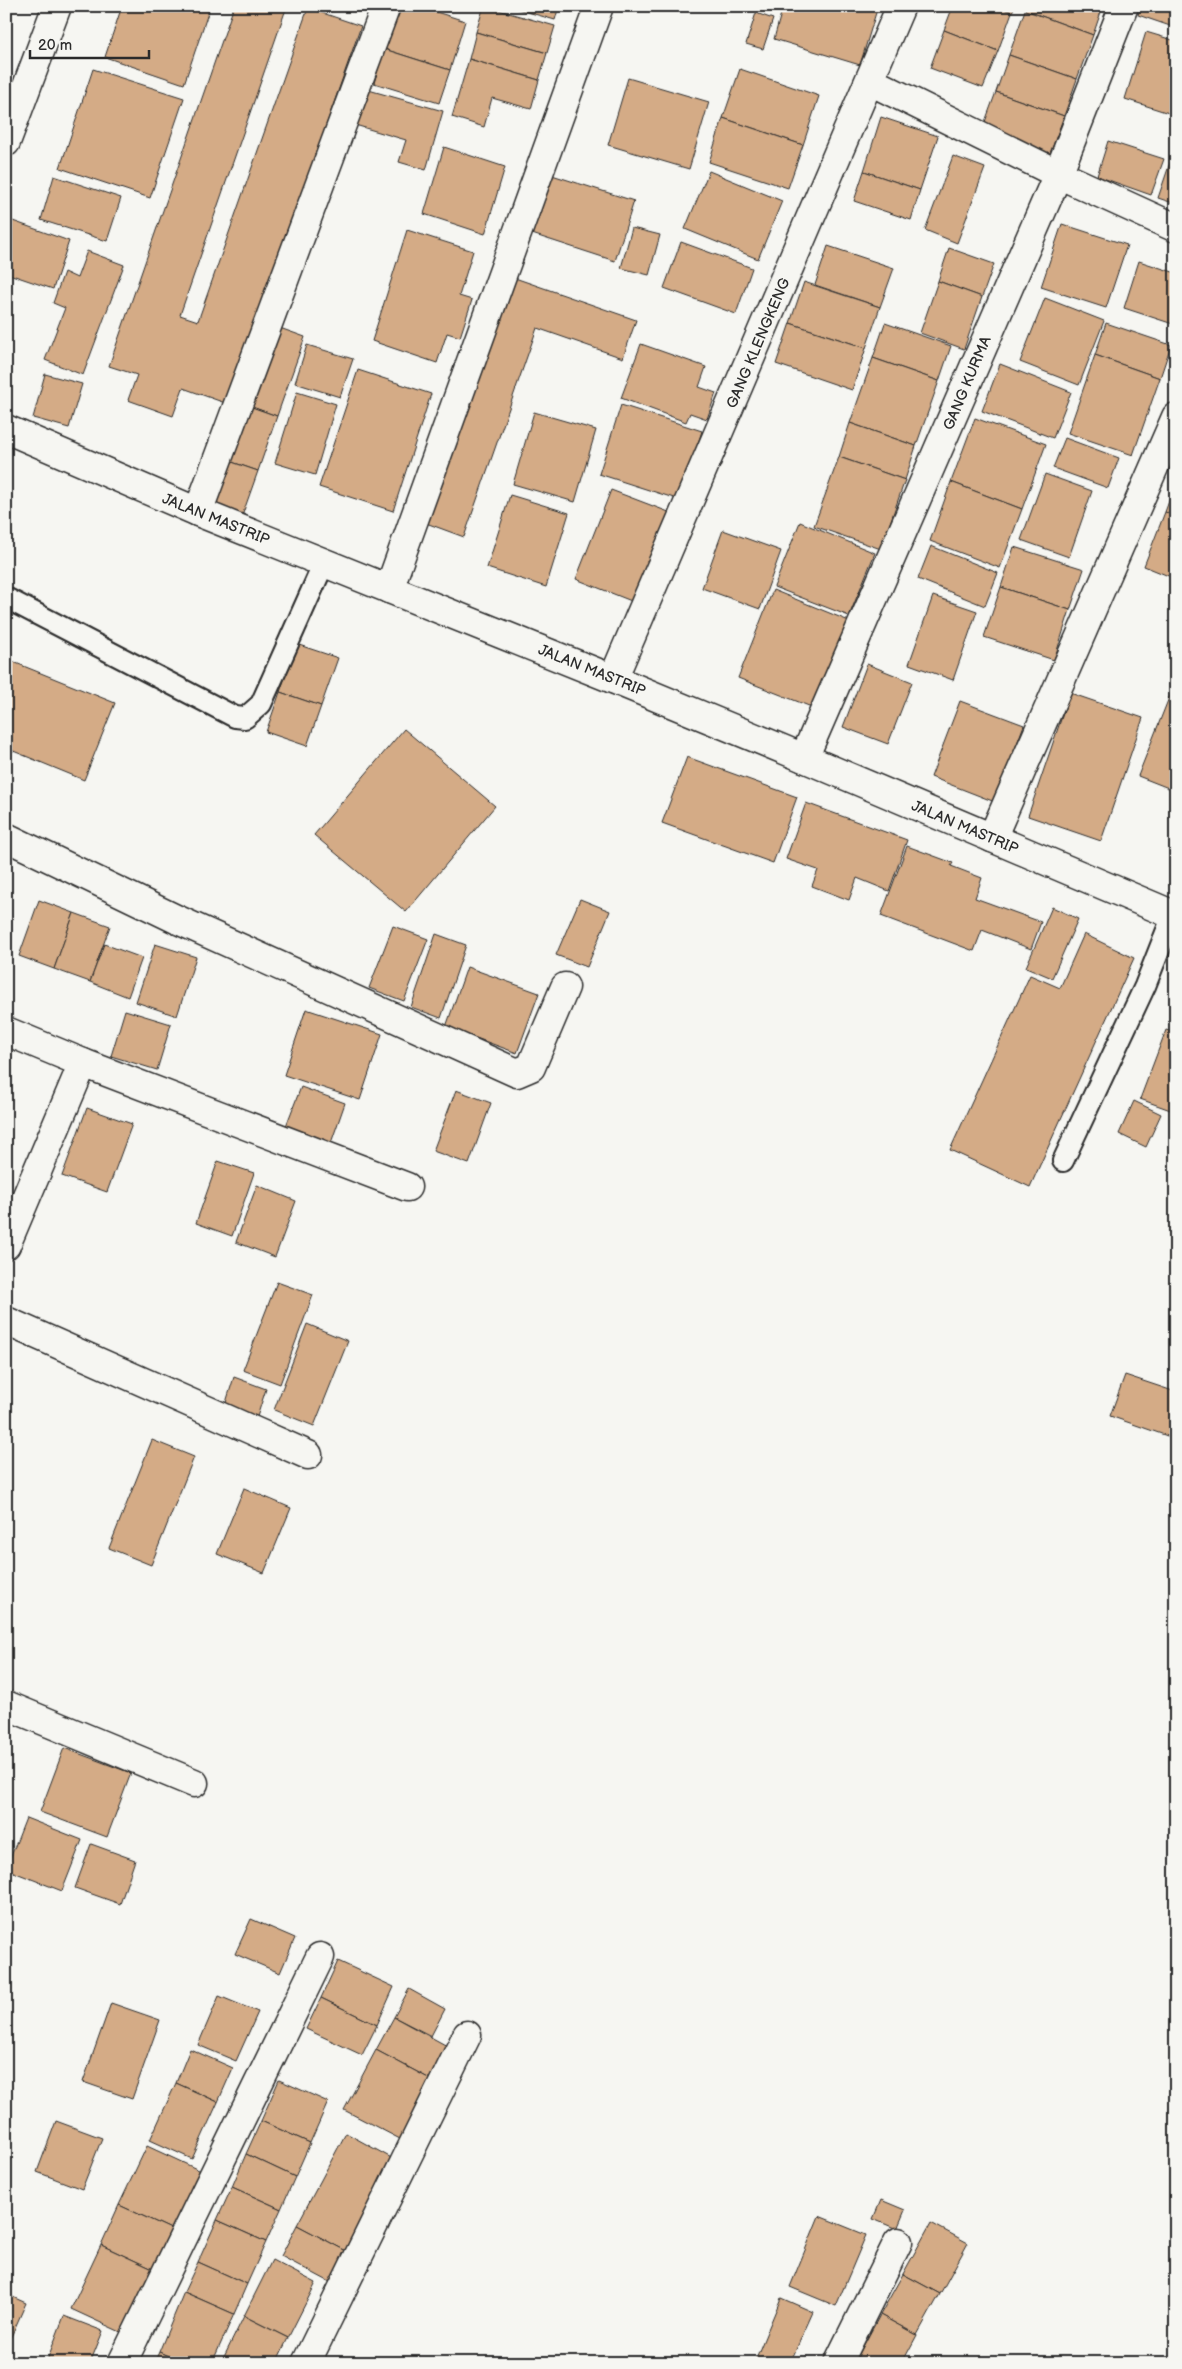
<svg xmlns="http://www.w3.org/2000/svg" width="1182" height="2369" viewBox="0 0 1182 2369" font-family="'Balsamiq Sans',sans-serif">
<style>
.building{fill:#d4ab86;stroke:#2b2b2b}
.lines{fill:none;stroke-linecap:round;stroke-linejoin:round}
.lane-casing{stroke:#2b2b2b;stroke-width:24}
.street-casing{stroke:#2b2b2b;stroke-width:31}
.secondary-casing{stroke:#2b2b2b;stroke-width:31}
.lane{stroke:#f6f6f2;stroke-width:20}
.street{stroke:#f6f6f2;stroke-width:28}
.secondary{stroke:#f6f6f2;stroke-width:28}
.labels{text-anchor:middle;stroke-width:4;stroke-linejoin:round;paint-order:stroke}
.street-label{font-size:15px;fill:#2b2b2b;stroke:#f6f6f2}
</style>
<rect width="100%" height="100%" fill="#f6f6f2"/>
<filter id="ink" filterUnits="userSpaceOnUse"><feTurbulence type="fractalNoise" baseFrequency=".02" numOctaves="2"/><feDisplacementMap in="SourceGraphic" scale="10" xChannelSelector="R" yChannelSelector="G"/><feConvolveMatrix kernelMatrix="1 2 1 2 8 2 1 2 1" color-interpolation-filters="sRGB"/></filter>
<g filter="url(#ink)">
<!-- building -->
<g class="building">
<polygon points="122,6 210,7 184,84 105,57"/>
<polygon points="234,6 287,6 180,315 198,321 308,8 361,26 228,404 183,388 173,416 128,400 137,375 109,366"/>
<polygon points="397,6 417,6 465,21 450,70 384,49"/>
<polygon points="484,6 555,26 547,53 476,32"/>
<polygon points="507,6 559,6 555,20"/>
<polygon points="783,6 878,6 860,65 774,39"/>
<polygon points="953,6 996,6 1012,12 998,51 944,30"/>
<polygon points="996,6 1015,6 1012,12"/>
<polygon points="1027,6 1103,6 1093,35 1025,10"/>
<polygon points="1141,6 1176,6 1176,28 1138,15"/>
<polygon points="1025,10 1093,35 1077,79 1009,55"/>
<polygon points="756,13 773,19 763,49 746,44"/>
<polygon points="944,30 998,51 983,88 930,68"/>
<polygon points="476,32 547,53 539,80 469,59"/>
<polygon points="1146,32 1176,41 1175,115 1125,99"/>
<polygon points="384,49 450,70 439,103 374,83"/>
<polygon points="1009,55 1077,79 1064,116 996,92"/>
<polygon points="469,59 539,80 531,109 492,98 484,127 452,117"/>
<polygon points="93,69 184,98 150,198 60,168"/>
<polygon points="740,69 819,96 803,145 723,118"/>
<polygon points="628,78 709,102 689,169 608,145"/>
<polygon points="365,89 443,111 426,170 399,162 406,140 355,125"/>
<polygon points="996,92 1064,116 1050,154 982,130"/>
<polygon points="881,117 938,136 920,190 864,171"/>
<polygon points="723,118 803,145 788,188 709,162"/>
<polygon points="1108,141 1164,159 1151,195 1097,176"/>
<polygon points="444,147 505,167 485,234 424,214"/>
<polygon points="1175,148 1176,149 1176,204 1158,198"/>
<polygon points="953,156 985,168 957,243 925,230"/>
<polygon points="709,171 782,201 758,259 685,229"/>
<polygon points="864,171 920,190 911,220 854,201"/>
<polygon points="552,175 634,201 615,261 532,234"/>
<polygon points="54,176 121,198 107,241 41,220"/>
<polygon points="10,220 69,241 53,289 6,273 6,231"/>
<polygon points="1062,224 1127,245 1106,308 1041,287"/>
<polygon points="632,228 660,235 649,275 621,268"/>
<polygon points="407,230 473,251 459,296 472,300 460,337 447,333 437,363 372,341"/>
<polygon points="681,242 752,268 736,314 664,288"/>
<polygon points="828,246 894,268 880,307 815,285"/>
<polygon points="949,248 994,264 982,297 938,281"/>
<polygon points="87,251 124,265 83,375 45,360 65,308 53,303 64,272 77,278"/>
<polygon points="1139,261 1176,273 1176,325 1124,308"/>
<polygon points="512,277 636,320 623,358 537,328 464,537 426,523"/>
<polygon points="938,281 982,297 964,349 920,333"/>
<polygon points="804,282 880,307 866,348 790,323"/>
<polygon points="1045,298 1104,321 1079,385 1020,362"/>
<polygon points="790,323 866,348 852,390 776,364"/>
<polygon points="885,323 951,346 939,381 873,358"/>
<polygon points="1106,323 1171,345 1160,378 1095,355"/>
<polygon points="277,327 305,337 277,416 249,406"/>
<polygon points="641,344 706,367 699,387 716,393 707,419 690,413 686,422 621,398"/>
<polygon points="307,345 353,359 340,397 295,383"/>
<polygon points="1095,355 1160,378 1133,455 1068,433"/>
<polygon points="873,358 939,381 916,446 850,423"/>
<polygon points="1000,364 1071,392 1053,438 982,411"/>
<polygon points="358,370 431,394 393,511 319,487"/>
<polygon points="45,374 82,384 69,428 33,418"/>
<polygon points="297,392 336,404 315,475 275,463"/>
<polygon points="621,405 702,431 680,500 599,474"/>
<polygon points="249,406 277,416 258,471 229,461"/>
<polygon points="534,412 596,430 575,502 513,484"/>
<polygon points="975,418 1046,444 1022,509 951,482"/>
<polygon points="850,423 916,446 905,480 839,457"/>
<polygon points="1065,438 1119,458 1108,488 1053,468"/>
<polygon points="839,457 905,480 881,549 814,526"/>
<polygon points="229,461 258,471 242,516 213,505"/>
<polygon points="1045,474 1092,491 1069,557 1021,540"/>
<polygon points="951,482 1022,509 1000,568 930,541"/>
<polygon points="1176,482 1176,516 1165,512"/>
<polygon points="611,490 674,514 639,604 576,579"/>
<polygon points="510,495 569,513 546,587 487,568"/>
<polygon points="1165,512 1176,516 1176,579 1144,566"/>
<polygon points="800,522 875,553 849,616 774,587"/>
<polygon points="723,530 781,551 760,609 702,588"/>
<polygon points="931,546 998,573 985,606 918,579"/>
<polygon points="1014,547 1084,569 1070,610 1001,587"/>
<polygon points="1001,587 1070,610 1054,660 984,637"/>
<polygon points="773,590 849,621 814,708 738,678"/>
<polygon points="933,596 977,611 953,680 909,664"/>
<polygon points="296,644 338,658 321,706 280,692"/>
<polygon points="6,659 115,703 84,780 6,748"/>
<polygon points="867,664 912,682 888,744 843,727"/>
<polygon points="1176,680 1176,791 1138,776"/>
<polygon points="280,692 321,706 307,746 266,732"/>
<polygon points="1070,693 1143,718 1101,841 1028,816"/>
<polygon points="960,701 1024,725 995,802 931,777"/>
<polygon points="404,729 495,806 406,912 314,835"/>
<polygon points="687,757 797,797 773,863 662,823"/>
<polygon points="806,803 907,840 889,891 857,878 849,900 812,886 818,870 786,859"/>
<polygon points="907,846 953,863 951,866 982,878 975,898 1041,922 1031,949 982,930 974,951 881,916"/>
<polygon points="580,899 610,911 587,967 556,955"/>
<polygon points="39,900 74,913 54,969 19,956"/>
<polygon points="1052,907 1078,919 1052,978 1026,967"/>
<polygon points="74,913 110,926 90,982 54,969"/>
<polygon points="393,926 428,939 404,1001 369,988"/>
<polygon points="436,934 466,945 441,1018 411,1007"/>
<polygon points="1084,934 1134,958 1030,1187 950,1150 1030,975 1060,988"/>
<polygon points="104,944 142,958 128,997 90,982"/>
<polygon points="155,944 196,957 177,1016 136,1002"/>
<polygon points="467,967 539,993 517,1053 446,1027"/>
<polygon points="306,1009 382,1034 360,1100 284,1075"/>
<polygon points="125,1010 171,1024 157,1070 111,1056"/>
<polygon points="1166,1030 1176,1033 1176,1112 1140,1099"/>
<polygon points="301,1087 345,1103 331,1143 286,1126"/>
<polygon points="456,1090 491,1103 469,1164 433,1151"/>
<polygon points="1134,1101 1161,1114 1146,1147 1119,1134"/>
<polygon points="87,1108 132,1124 107,1192 62,1176"/>
<polygon points="218,1161 254,1173 232,1236 196,1223"/>
<polygon points="257,1185 296,1201 275,1257 236,1242"/>
<polygon points="277,1282 313,1295 280,1384 243,1370"/>
<polygon points="307,1324 348,1341 314,1426 274,1410"/>
<polygon points="1125,1375 1176,1392 1176,1439 1110,1416"/>
<polygon points="234,1377 266,1389 256,1420 224,1409"/>
<polygon points="152,1440 194,1457 151,1565 109,1548"/>
<polygon points="244,1488 291,1508 264,1573 217,1554"/>
<polygon points="64,1748 131,1773 107,1837 40,1812"/>
<polygon points="26,1818 82,1840 62,1891 6,1869"/>
<polygon points="91,1844 135,1860 120,1904 75,1888"/>
<polygon points="251,1919 295,1938 280,1973 235,1954"/>
<polygon points="338,1961 394,1987 377,2025 321,1998"/>
<polygon points="409,1989 445,2009 431,2036 394,2017"/>
<polygon points="219,1996 258,2012 236,2061 198,2045"/>
<polygon points="321,1998 377,2025 362,2055 306,2029"/>
<polygon points="111,2003 160,2020 132,2099 83,2082"/>
<polygon points="394,2017 449,2047 432,2080 376,2050"/>
<polygon points="190,2049 233,2068 218,2102 176,2083"/>
<polygon points="376,2050 432,2080 400,2139 344,2110"/>
<polygon points="279,2080 328,2102 310,2143 261,2121"/>
<polygon points="176,2083 218,2102 192,2159 150,2140"/>
<polygon points="56,2121 102,2138 82,2189 37,2172"/>
<polygon points="261,2121 310,2143 295,2177 246,2154"/>
<polygon points="346,2133 395,2160 346,2251 297,2225"/>
<polygon points="147,2146 201,2171 173,2230 119,2205"/>
<polygon points="246,2154 295,2177 281,2209 232,2187"/>
<polygon points="232,2187 281,2209 266,2242 217,2220"/>
<polygon points="881,2200 905,2210 897,2229 873,2219"/>
<polygon points="119,2205 173,2230 155,2270 101,2245"/>
<polygon points="819,2216 866,2235 836,2306 790,2287"/>
<polygon points="217,2220 266,2242 247,2284 198,2262"/>
<polygon points="931,2223 968,2243 940,2294 903,2274"/>
<polygon points="297,2225 346,2251 330,2282 281,2256"/>
<polygon points="101,2245 155,2270 125,2334 71,2309"/>
<polygon points="272,2260 316,2283 288,2338 244,2316"/>
<polygon points="198,2262 247,2284 234,2314 184,2292"/>
<polygon points="903,2274 940,2294 917,2335 880,2315"/>
<polygon points="184,2292 234,2314 212,2363 184,2363 159,2352"/>
<polygon points="6,2294 26,2303 6,2348"/>
<polygon points="781,2298 813,2312 790,2363 754,2363"/>
<polygon points="880,2315 917,2335 902,2363 854,2363"/>
<polygon points="64,2316 103,2331 90,2363 46,2363"/>
<polygon points="244,2316 288,2338 276,2363 221,2363"/>
<polygon points="159,2352 184,2363 154,2363"/>
</g>
<g class="lines">
<!-- lane casing -->
<g class="lane-casing">
<g id="lane">
<polyline points="6,598 235,717 245,718 261,704 324,563"/>
<polyline points="1063,1161 1145,986 1173,915"/>
</g>
</g>
<!-- street casing -->
<g class="street-casing">
<g id="street">
<polyline points="870,81 1058,174 1176,228"/>
<polyline points="6,142 57,6"/>
<polyline points="198,512 386,6"/>
<polyline points="389,589 599,6"/>
<polyline points="613,679 901,6"/>
<polyline points="804,758 1058,174 1124,6"/>
<polyline points="6,837 176,919 517,1073 531,1067 565,987"/>
<polyline points="992,838 1176,417"/>
<polyline points="6,1031 83,1063"/>
<polyline points="6,1245 83,1063 407,1187"/>
<polyline points="6,1321 308,1455"/>
<polyline points="6,1705 194,1783"/>
<polyline points="122,2363 320,1957"/>
<polyline points="306,2363 467,2035"/>
<polyline points="838,2363 898,2242"/>
</g>
</g>
<!-- secondary casing -->
<g class="secondary-casing">
<polyline id="secondary" points="6,429 198,512 613,679 804,758 1176,916"/>
</g>
<!-- lane -->
<use href="#lane" class="lane"/>
<!-- street -->
<use href="#street" class="street"/>
<!-- secondary -->
<use href="#secondary" class="secondary"/>
</g>
</g>
<g class="labels">
<!-- street labels -->
<g class="street-label">
<text transform="translate(758 343) rotate(-67)" y="5">GANG KLENGKENG</text>
<text transform="translate(967 383) rotate(-67)" y="5">GANG KURMA</text>
<text transform="translate(216 519) rotate(22)" y="5">JALAN MASTRIP</text>
<text transform="translate(592 670) rotate(22)" y="5">JALAN MASTRIP</text>
<text transform="translate(965 827) rotate(23)" y="5">JALAN MASTRIP</text>
</g>
</g>
<!-- margin -->
<rect width="1182" height="2369" fill="none" stroke="#f6f6f2" stroke-width="25"/>
<rect x="12" y="12" width="1157" height="2344" fill="none" stroke="#2b2b2b" stroke-width="2" filter="url(#ink)"/>
<!-- scale -->
<path d="M30 50v8h119v-8" fill="none" stroke="#2b2b2b" stroke-width="2.5"/>
<text x="38" y="50" font-size="15" fill="#2b2b2b" stroke="#f6f6f2" stroke-width="4" paint-order="stroke">20 m</text>
</svg>
